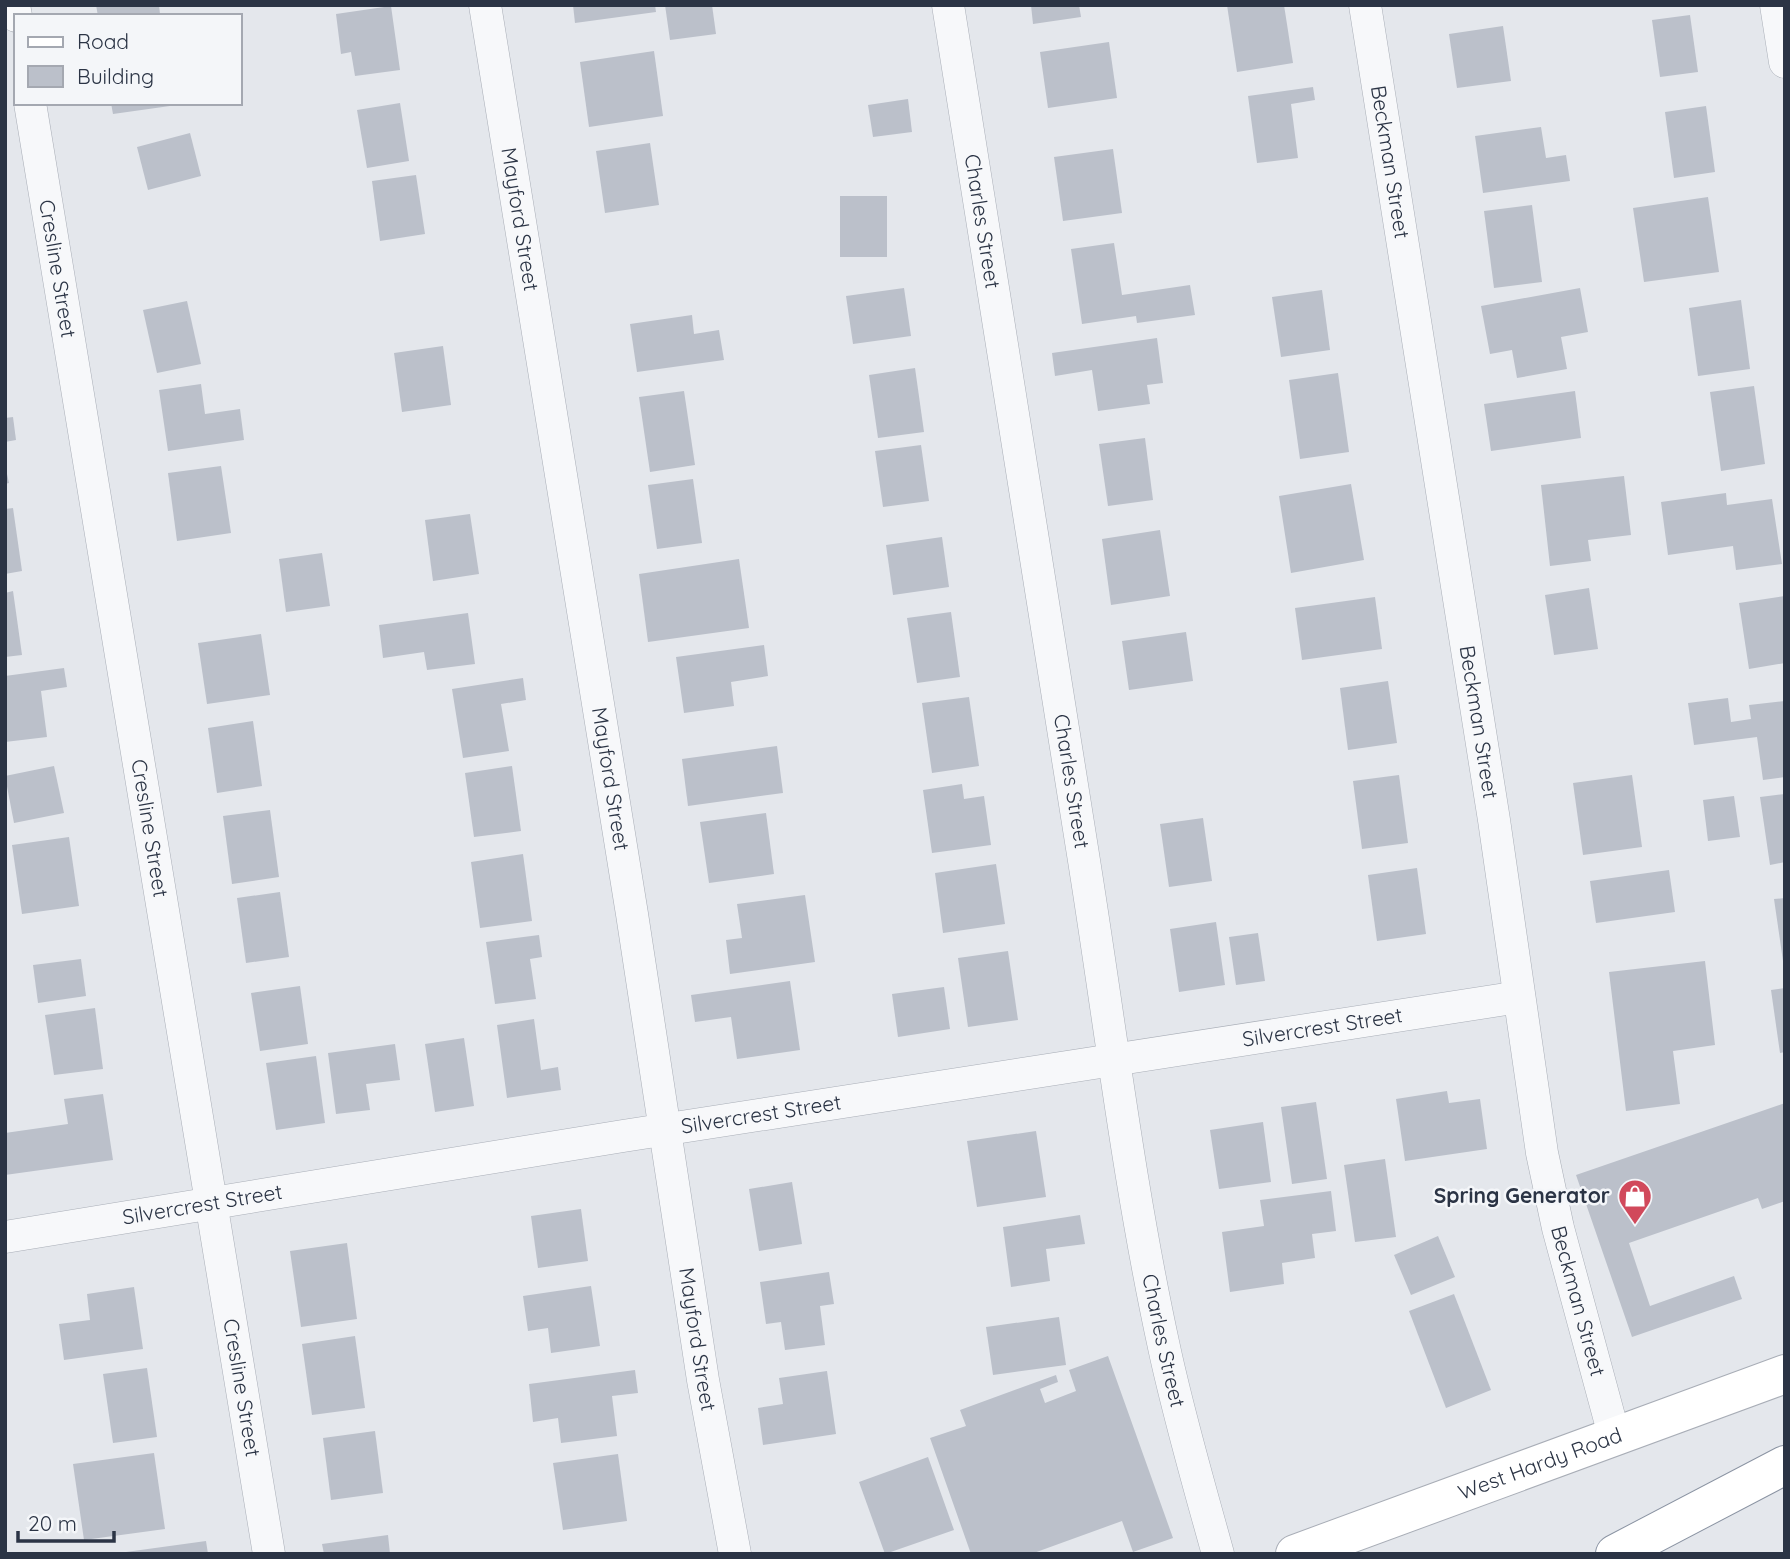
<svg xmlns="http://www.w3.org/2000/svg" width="1790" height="1559" viewBox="0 0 1790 1559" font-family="Quicksand,sans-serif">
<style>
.building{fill:#bbc0ca}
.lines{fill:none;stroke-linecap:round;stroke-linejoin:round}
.street-casing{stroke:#a9aeb7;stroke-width:33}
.secondary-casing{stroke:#a9aeb7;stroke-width:40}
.highway-casing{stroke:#8b94a3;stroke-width:40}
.street{stroke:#f7f8fa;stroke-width:32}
.secondary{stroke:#fff;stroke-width:38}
.highway{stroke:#fff;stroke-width:38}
.labels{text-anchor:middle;stroke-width:5;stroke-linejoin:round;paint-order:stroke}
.street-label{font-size:21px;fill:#2b3445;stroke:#f4f6f9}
.poi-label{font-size:21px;font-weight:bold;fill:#2b3445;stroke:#f4f6f9;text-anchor:end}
</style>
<rect width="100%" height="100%" fill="#e4e7ec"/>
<!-- building -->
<g class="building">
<polygon points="96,5 159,5 160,14 98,16"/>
<polygon points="573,5 655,5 656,12 575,23"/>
<polygon points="665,5 712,5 716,34 670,40"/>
<polygon points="1031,5 1079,5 1081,17 1033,24"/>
<polygon points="1227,5 1284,5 1293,63 1237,72"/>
<polygon points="391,6 400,70 355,76 351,52 341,54 336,14"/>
<polygon points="1690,15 1698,72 1660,77 1652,20"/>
<polygon points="1503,26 1511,81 1457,88 1449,34"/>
<polygon points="1109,42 1117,98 1048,108 1040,52"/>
<polygon points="654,51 663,116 589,127 580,62"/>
<polygon points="1313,87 1315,100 1291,104 1298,158 1257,163 1248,96"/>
<polygon points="908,99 912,132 873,137 868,105"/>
<polygon points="111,103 176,103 177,105 113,114"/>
<polygon points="400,103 409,161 367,168 357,110"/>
<polygon points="1706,106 1715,172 1674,178 1665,112"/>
<polygon points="1541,127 1546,158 1566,155 1570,181 1483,193 1475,136"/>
<polygon points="190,133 201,176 148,190 137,147"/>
<polygon points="650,143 659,205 605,213 596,151"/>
<polygon points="1113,149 1122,213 1063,221 1054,157"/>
<polygon points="416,175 425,234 380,241 372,181"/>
<rect x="840" y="196" width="47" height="61"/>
<polygon points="1708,197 1719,272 1644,282 1633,208"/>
<polygon points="1532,205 1542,282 1494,288 1484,211"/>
<polygon points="1114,243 1122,295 1190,285 1195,315 1137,323 1136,316 1082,324 1071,249"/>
<polygon points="904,288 911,336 853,344 846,296"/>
<polygon points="1580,288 1588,332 1561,337 1567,369 1517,378 1512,350 1490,354 1481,306"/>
<polygon points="1322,290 1330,350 1281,357 1272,297"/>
<polygon points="1741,300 1750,369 1698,376 1689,308"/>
<polygon points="187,301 201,364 157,373 143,310"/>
<polygon points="692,315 694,334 719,330 724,360 637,372 630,324"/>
<polygon points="1157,338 1163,383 1147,385 1150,404 1098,411 1092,370 1055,376 1052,353"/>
<polygon points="443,346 451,405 402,412 394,353"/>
<polygon points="915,368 924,432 878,438 869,375"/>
<polygon points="1338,373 1349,452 1300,459 1289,380"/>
<polygon points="201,384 205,414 240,409 244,440 168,451 159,390"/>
<polygon points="1754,386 1765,464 1721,471 1710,392"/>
<polygon points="684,391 695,465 650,472 639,397"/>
<polygon points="1575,391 1581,438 1491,451 1484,404"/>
<polygon points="13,417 16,440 5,442 5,418"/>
<polygon points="1145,438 1153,500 1108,506 1099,444"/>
<polygon points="921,445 929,501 883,507 875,451"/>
<polygon points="5,465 9,483 5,484"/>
<polygon points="221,466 231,533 177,541 168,473"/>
<polygon points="1624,476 1631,535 1588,540 1591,561 1550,566 1541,485"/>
<polygon points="693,479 702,543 657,549 648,485"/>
<polygon points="1351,484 1364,560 1291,573 1279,496"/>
<polygon points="1726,493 1727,505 1772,499 1782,564 1736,570 1733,546 1668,555 1661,502"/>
<polygon points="13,508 22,571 5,574 5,509"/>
<polygon points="470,514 479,574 433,581 425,520"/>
<polygon points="1160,530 1170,596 1111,605 1102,539"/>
<polygon points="942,537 949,587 893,595 886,545"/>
<polygon points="322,553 330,606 286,612 279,559"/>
<polygon points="739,559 749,628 648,642 639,574"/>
<polygon points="1589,588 1598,649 1554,655 1545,595"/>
<polygon points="13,591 22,655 5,657 5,593"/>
<polygon points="1785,596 1785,663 1749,669 1739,603"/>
<polygon points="1375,597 1382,649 1302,660 1295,608"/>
<polygon points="951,612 960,677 917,683 907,618"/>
<polygon points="468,613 475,664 427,670 424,652 383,658 379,625"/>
<polygon points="1186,632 1193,681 1129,690 1122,641"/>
<polygon points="261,634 270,695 207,704 198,643"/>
<polygon points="764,645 768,676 731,682 734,706 684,713 676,657"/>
<polygon points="64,668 67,687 41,691 47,737 5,742 5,676"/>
<polygon points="523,678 526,700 501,704 509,751 463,758 452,689"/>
<polygon points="1388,681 1397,743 1348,750 1340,688"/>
<polygon points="969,697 979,766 932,773 922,703"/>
<polygon points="1728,698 1731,722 1751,719 1749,705 1785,701 1785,777 1763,780 1757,737 1694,745 1688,703"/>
<polygon points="253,721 262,786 217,793 208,728"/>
<polygon points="777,746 783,793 688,806 682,759"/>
<polygon points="54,766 64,813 14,823 5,776"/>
<polygon points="512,766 521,831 474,837 465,773"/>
<polygon points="1399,775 1408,843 1362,849 1353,781"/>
<polygon points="1632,775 1642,847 1583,855 1573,783"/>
<polygon points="962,784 964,799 984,796 991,845 932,853 923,790"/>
<polygon points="1785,794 1785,862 1770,865 1760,797"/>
<polygon points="1734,796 1740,837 1708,841 1703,800"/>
<polygon points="270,810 279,877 232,884 223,816"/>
<polygon points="766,813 774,874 709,883 700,822"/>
<polygon points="1203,818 1212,881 1169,887 1160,824"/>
<polygon points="69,837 79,906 22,914 12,845"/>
<polygon points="523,854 532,921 480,928 471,862"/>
<polygon points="996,864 1005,924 943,933 935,873"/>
<polygon points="1417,868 1426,934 1377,941 1368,875"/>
<polygon points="1669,870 1675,912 1596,923 1590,881"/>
<polygon points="280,892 289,957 246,963 237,898"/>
<polygon points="805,895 815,962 730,974 726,940 742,938 737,904"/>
<polygon points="1785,898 1785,961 1783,961 1774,899"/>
<polygon points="1216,922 1225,985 1179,992 1170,929"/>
<polygon points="1258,933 1265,981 1236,985 1229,937"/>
<polygon points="539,935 542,957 530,959 536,999 495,1004 486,942"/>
<polygon points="1008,951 1018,1020 968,1027 958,958"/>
<polygon points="81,959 86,996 38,1003 33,965"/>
<polygon points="1705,961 1715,1045 1673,1051 1680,1104 1626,1111 1609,972"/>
<polygon points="790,981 800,1050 737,1059 731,1017 695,1022 691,995"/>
<polygon points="300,986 308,1044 260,1051 251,993"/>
<polygon points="944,987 950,1029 898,1037 892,994"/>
<polygon points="1785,988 1785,1052 1780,1053 1771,990"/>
<polygon points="95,1008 103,1069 54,1075 45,1015"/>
<polygon points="534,1019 541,1070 558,1067 561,1090 507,1098 497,1025"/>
<polygon points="464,1038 474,1106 435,1112 425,1044"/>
<polygon points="395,1044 400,1080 366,1084 370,1110 336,1114 328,1053"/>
<polygon points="316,1056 325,1123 276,1130 266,1063"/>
<polygon points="1447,1091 1449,1103 1480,1099 1487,1149 1405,1161 1396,1099"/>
<polygon points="103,1094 113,1160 5,1175 5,1133 68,1124 64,1099"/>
<polygon points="1316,1102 1327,1179 1292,1184 1281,1107"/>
<polygon points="1785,1103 1785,1201 1762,1209 1758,1198 1629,1243 1650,1306 1734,1276 1742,1299 1632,1337 1576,1175"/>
<polygon points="1263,1122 1271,1182 1219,1189 1210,1130"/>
<polygon points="1036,1131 1046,1197 977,1207 967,1141"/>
<polygon points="1385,1159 1396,1237 1355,1242 1344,1165"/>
<polygon points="792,1182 802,1244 759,1251 749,1189"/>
<polygon points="1331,1191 1336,1231 1312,1234 1315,1258 1282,1263 1284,1284 1230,1292 1222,1232 1264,1226 1260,1200"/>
<polygon points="581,1209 588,1261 538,1268 531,1216"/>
<polygon points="1080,1215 1085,1244 1046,1249 1050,1281 1011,1287 1003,1227"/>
<polygon points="1438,1236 1455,1277 1411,1295 1394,1255"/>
<polygon points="347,1243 357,1319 301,1327 290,1251"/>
<polygon points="829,1272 834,1304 820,1306 825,1345 785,1350 781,1322 766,1324 760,1282"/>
<polygon points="591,1286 600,1346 551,1353 548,1328 528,1331 523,1296"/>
<polygon points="134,1287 143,1349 64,1360 59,1324 90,1320 87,1294"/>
<polygon points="1454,1294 1491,1390 1446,1408 1409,1311"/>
<polygon points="1059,1317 1066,1365 993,1375 986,1327"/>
<polygon points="355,1336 365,1408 312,1415 302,1344"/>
<polygon points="1108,1356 1173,1538 1133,1552 1122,1521 1031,1554 971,1554 930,1438 966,1426 960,1410 1056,1375 1058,1382 1040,1389 1045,1403 1076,1391 1069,1370"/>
<polygon points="147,1368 157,1437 113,1443 103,1374"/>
<polygon points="635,1370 638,1393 612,1396 617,1436 561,1443 558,1418 533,1422 529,1384"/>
<polygon points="827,1371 836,1434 763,1445 758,1408 783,1404 779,1378"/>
<polygon points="375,1431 383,1493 331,1500 323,1438"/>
<polygon points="154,1453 165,1529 84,1540 73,1464"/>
<polygon points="618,1454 627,1521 563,1530 553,1463"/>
<polygon points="928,1457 954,1530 885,1554 859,1482"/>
<polygon points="388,1535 390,1554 324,1554 322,1544"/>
<polygon points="206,1541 208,1554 126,1554 126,1552"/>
</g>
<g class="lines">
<!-- street casing -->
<g class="street-casing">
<g id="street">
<polyline points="14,5 16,16"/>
<path id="s1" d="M 485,5 L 632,914 L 703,1380 L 735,1554"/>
<path id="s2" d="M 948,5 C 992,286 1037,567 1082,848 C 1109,1015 1128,1182 1164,1347 C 1179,1417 1199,1485 1218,1554"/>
<path id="s3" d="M 1365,5 L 1494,820 L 1542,1153 L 1558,1228 L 1614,1435"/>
<polyline points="1776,5 1785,62"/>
<path id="s4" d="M 30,103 L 269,1554"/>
<path id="s5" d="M 5,1237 L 623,1136 L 1519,997"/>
</g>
</g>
<!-- secondary casing -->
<g class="secondary-casing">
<g id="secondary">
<path id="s6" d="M 1295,1554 L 1785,1374"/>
</g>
</g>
<!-- highway casing -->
<g class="highway-casing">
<polyline id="highway" points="1615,1554 1785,1465"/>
</g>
<!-- street -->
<use href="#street" class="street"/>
<!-- secondary -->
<use href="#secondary" class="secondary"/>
<!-- highway -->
<use href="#highway" class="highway"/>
</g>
<!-- icons -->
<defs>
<g id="shop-pin" transform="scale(1.75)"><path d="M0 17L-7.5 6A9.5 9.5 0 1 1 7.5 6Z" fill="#d1495b" stroke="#f4f6f9"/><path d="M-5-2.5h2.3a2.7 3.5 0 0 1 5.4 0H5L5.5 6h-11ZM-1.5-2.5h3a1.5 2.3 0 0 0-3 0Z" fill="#fff"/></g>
</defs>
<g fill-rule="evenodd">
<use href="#shop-pin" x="1635" y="1196"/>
</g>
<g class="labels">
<!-- street labels -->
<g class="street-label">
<text dy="7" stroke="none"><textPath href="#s3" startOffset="159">Beckman Street</textPath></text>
<text dy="7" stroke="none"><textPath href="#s1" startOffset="217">Mayford Street</textPath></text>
<text dy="7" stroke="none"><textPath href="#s2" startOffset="219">Charles Street</textPath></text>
<text dy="7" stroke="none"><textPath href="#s4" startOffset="168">Cresline Street</textPath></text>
<text dy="7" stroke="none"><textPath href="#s3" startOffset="726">Beckman Street</textPath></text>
<text dy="7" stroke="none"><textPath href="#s1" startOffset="784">Mayford Street</textPath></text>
<text dy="7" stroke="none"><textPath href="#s2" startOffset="786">Charles Street</textPath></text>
<text dy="7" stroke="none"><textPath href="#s4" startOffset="735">Cresline Street</textPath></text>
<text dy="7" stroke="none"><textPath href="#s5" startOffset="1334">Silvercrest Street</textPath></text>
<text dy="7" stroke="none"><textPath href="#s5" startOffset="766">Silvercrest Street</textPath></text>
<text dy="7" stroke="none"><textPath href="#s5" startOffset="200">Silvercrest Street</textPath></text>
<text dy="7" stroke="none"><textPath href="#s3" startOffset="1314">Beckman Street</textPath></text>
<text dy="7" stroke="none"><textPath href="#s1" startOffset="1351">Mayford Street</textPath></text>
<text dy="7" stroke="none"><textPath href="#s2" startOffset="1353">Charles Street</textPath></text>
<text dy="7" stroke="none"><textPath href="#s4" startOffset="1302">Cresline Street</textPath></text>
<text dy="7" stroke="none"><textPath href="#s6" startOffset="261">West Hardy Road</textPath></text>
</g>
<!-- poi labels -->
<g class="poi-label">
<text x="1610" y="1203">Spring Generator</text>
</g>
</g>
<!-- border -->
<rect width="1790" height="1559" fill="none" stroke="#2b3445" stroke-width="14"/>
<!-- legend -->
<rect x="14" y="14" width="228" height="91" fill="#f4f6f9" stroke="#a4a8b1" stroke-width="2"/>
<rect x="28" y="37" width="35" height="10" fill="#ffffff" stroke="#a4a8b1" stroke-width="2"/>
<text x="77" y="49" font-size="21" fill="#2b3445">Road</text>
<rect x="28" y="66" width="35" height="21" fill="#bbc0ca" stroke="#a4a8b1" stroke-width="2"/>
<text x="77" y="84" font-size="21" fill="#2b3445">Building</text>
<!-- scale -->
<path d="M18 1531v10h96v-10" fill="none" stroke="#2b3445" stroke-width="3.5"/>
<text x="28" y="1531" font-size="21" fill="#2b3445" stroke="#f4f6f9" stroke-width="5" paint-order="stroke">20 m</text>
</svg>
